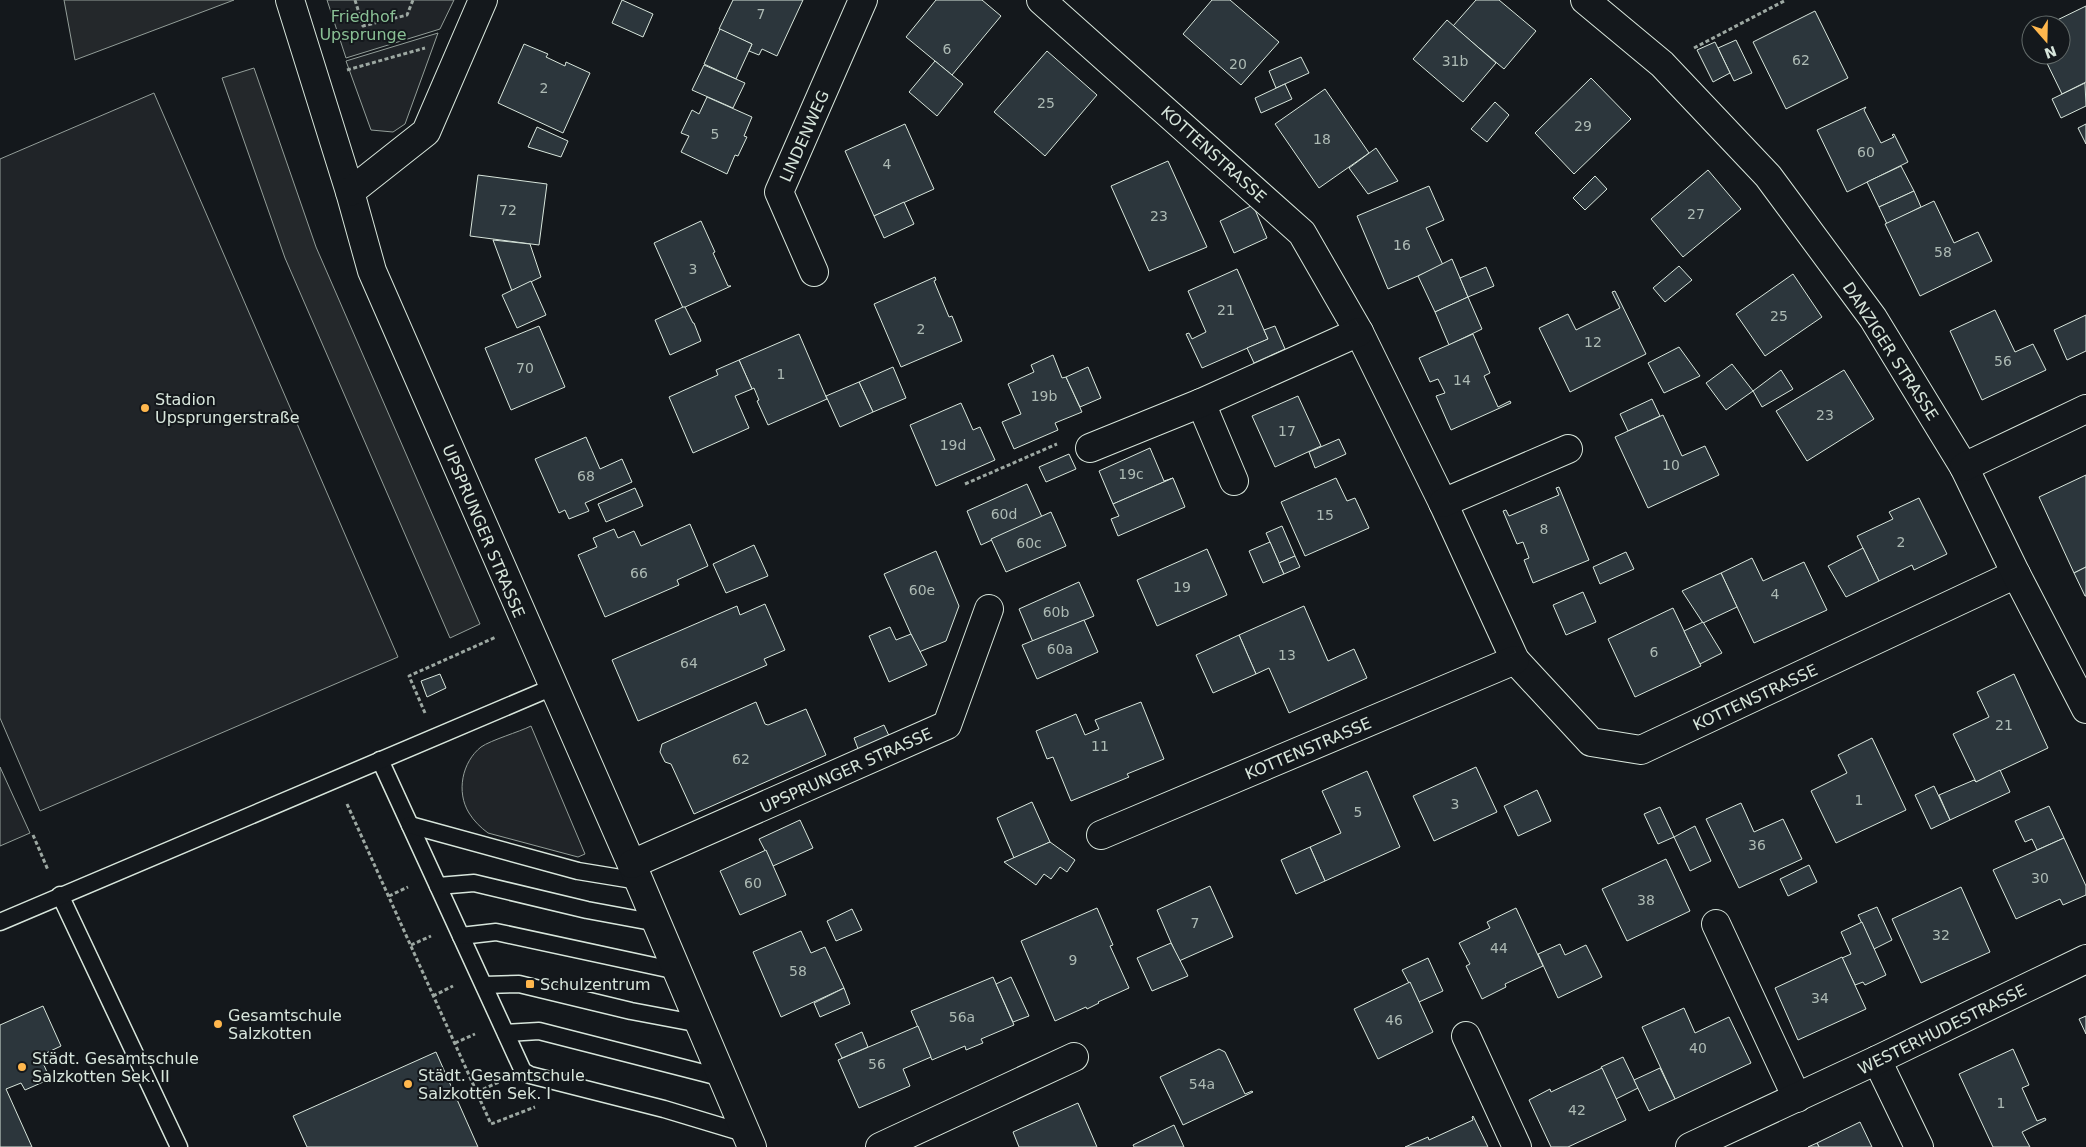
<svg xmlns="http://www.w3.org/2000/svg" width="2086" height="1147" viewBox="0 0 2086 1147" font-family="'DejaVu Sans',sans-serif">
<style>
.green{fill:#202428;stroke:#939e99}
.parking{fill:#24282b;stroke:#939e99}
.building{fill:#2c363c;stroke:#d8e6dc}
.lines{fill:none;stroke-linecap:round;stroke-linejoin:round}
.lane-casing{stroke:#d8e6dc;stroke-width:19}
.street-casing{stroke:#d8e6dc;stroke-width:30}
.path{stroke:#9da8a2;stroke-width:3;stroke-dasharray:4 2.5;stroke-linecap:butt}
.lane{stroke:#14181c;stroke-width:16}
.street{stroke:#14181c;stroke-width:28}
.poi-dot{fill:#ffb74d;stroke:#14181c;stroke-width:2}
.labels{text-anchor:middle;stroke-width:4;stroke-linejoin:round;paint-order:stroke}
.number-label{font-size:14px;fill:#adbab4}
.park-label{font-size:16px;fill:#8ac095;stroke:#14181c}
.street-label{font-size:16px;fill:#d8e6dc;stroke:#14181c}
.poi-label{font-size:16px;fill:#d8e6dc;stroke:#14181c;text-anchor:start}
</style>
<rect width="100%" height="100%" fill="#14181c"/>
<!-- green -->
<g class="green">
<polygon points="327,0 454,0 440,29 346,58"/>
<polygon points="438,33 405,124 393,132 371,130 346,61"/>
<polygon points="154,93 398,657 40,811 0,718 0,159"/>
<path d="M 531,726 L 585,854 L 578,857 L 488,833 C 480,827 474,821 469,813 C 456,792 462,762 481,747 C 491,740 519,732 531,726 Z"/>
<polygon points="0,767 30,833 0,846"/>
</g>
<!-- parking -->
<g class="parking">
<polygon points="64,0 234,0 75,60"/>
<polygon points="254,68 316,247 480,624 450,638 285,258 222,78"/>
</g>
<!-- building -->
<g class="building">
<polygon points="622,0 653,14 643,37 612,23"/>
<polygon points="733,0 803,0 777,56 762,49 759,55 749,51 752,44 719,29"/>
<polygon points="936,0 982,0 1001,16 952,75 906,37"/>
<polygon points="1212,0 1230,0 1279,42 1241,85 1183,34"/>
<polygon points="1476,0 1499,0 1536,31 1504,69 1453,26"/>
<polygon points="2086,6 2086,82 2062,94 2043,55 2061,55 2061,25 2047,25"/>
<polygon points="1815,11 1848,78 1786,109 1753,42"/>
<polygon points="1447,20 1496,63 1463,102 1413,59"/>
<polygon points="720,29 752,44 736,79 704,64"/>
<polygon points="1736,40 1752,73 1734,81 1718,48"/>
<polygon points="1715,42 1730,73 1713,82 1697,50"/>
<polygon points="524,44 548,54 546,57 565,66 566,62 590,73 563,133 498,103"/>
<polygon points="1047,51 1097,95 1045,156 994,112"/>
<polygon points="1301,57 1309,73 1276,88 1269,71"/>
<polygon points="935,61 963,84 937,116 909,92"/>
<polygon points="704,65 745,83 733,108 692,90"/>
<polygon points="1591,78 1631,119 1574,174 1535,133"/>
<polygon points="2085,83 2086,106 2061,118 2052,99"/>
<polygon points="1285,84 1292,99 1261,113 1255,98"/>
<polygon points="1325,89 1369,153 1319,188 1275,124"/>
<polygon points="707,97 752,117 744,136 747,137 738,156 735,155 727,174 681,152 689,136 681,133 692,110 699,114"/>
<polygon points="1495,102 1509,115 1487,142 1471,129"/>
<polygon points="1866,107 1864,110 1881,143 1894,137 1892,135 1894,134 1908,162 1847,192 1817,130"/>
<polygon points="905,124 934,189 874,216 845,151"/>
<polygon points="2086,124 2086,144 2078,128"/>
<polygon points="537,127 568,141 561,157 528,147"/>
<polygon points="1376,148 1398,181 1368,194 1349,168"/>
<polygon points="1168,161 1207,247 1149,271 1111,186"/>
<polygon points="1901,166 1914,191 1879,207 1867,182"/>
<polygon points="1708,170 1741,209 1683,257 1651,219"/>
<polygon points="478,175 547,184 539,245 470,236"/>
<polygon points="1595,176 1607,189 1585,210 1573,198"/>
<polygon points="1429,186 1444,220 1426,228 1443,265 1388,289 1357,216"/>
<polygon points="1914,191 1921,207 1887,224 1879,207"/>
<polygon points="1934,201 1954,243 1978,232 1992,261 1920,296 1885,224"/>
<polygon points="904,202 914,224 884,238 874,216"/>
<polygon points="1253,205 1267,238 1234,253 1220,221"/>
<polygon points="701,221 715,252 713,253 728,286 731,286 683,308 654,243"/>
<polygon points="493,240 530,244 541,277 512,291"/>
<polygon points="1452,259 1468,297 1435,312 1418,276"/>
<polygon points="1679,266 1692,280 1665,302 1653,288"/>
<polygon points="1486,267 1494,286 1468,297 1460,278"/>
<polygon points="1237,269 1268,339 1202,368 1186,334 1189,333 1192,339 1206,332 1188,291"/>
<polygon points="1793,274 1822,317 1765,356 1736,314"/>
<polygon points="935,277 936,280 934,281 949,317 952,316 962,341 901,367 874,304"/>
<polygon points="531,281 546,315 517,328 502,295"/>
<polygon points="1615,291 1646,354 1570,392 1539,328 1568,314 1576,330 1620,308 1612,292"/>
<polygon points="1468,297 1482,329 1449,345 1435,312"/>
<polygon points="683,307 685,307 693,323 694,323 701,341 670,355 655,320"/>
<polygon points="1995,310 2015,352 2033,344 2046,370 1982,400 1950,331"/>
<polygon points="2086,315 2086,351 2067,360 2054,330"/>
<polygon points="539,326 565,387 511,410 485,348"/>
<polygon points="1275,326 1285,349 1254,363 1247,348 1268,339 1264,330"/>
<polygon points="799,334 827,399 768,425 757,401 759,400 754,388 752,389 739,360"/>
<polygon points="1473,334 1490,373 1484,376 1498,407 1510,401 1511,403 1451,430 1436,396 1445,393 1438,379 1430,382 1419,358"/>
<polygon points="1679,347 1700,376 1664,393 1648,363"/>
<polygon points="1053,355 1062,378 1066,377 1082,412 1055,423 1058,430 1014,449 1002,422 1021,414 1008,384 1034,372 1031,365"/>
<polygon points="739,360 752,389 735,396 749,428 693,453 669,397 718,375 716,370"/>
<polygon points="1732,364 1753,391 1726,410 1706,383"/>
<polygon points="893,367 906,398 873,412 859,382"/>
<polygon points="1088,367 1101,398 1080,407 1066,377"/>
<polygon points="1781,370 1793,389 1762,407 1753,391"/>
<polygon points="1844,370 1874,419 1807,461 1776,411"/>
<polygon points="859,382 873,412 840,427 826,396"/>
<polygon points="1298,396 1321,446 1275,467 1252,416"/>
<polygon points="1652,399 1660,416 1628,431 1620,414"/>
<polygon points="961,403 973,430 980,427 995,460 936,486 910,425"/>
<polygon points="1663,415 1682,456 1705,446 1719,475 1648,508 1615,437"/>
<polygon points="586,437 600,469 622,459 632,482 585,503 589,511 569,519 565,510 559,513 535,459"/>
<polygon points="1339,439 1346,454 1315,468 1309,452"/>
<polygon points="1150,448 1164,481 1173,478 1113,504 1099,471"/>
<polygon points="1069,454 1076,469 1046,482 1039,467"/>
<polygon points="2086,475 2086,567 2074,573 2039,497"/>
<polygon points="1173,478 1185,507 1118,536 1111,519 1119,516 1113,504"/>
<polygon points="1336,478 1347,501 1355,498 1369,528 1305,556 1281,502"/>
<polygon points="1027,484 1042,517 981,545 967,511"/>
<polygon points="1559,487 1589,560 1533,583 1524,560 1529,558 1523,542 1517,544 1503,511 1506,510 1509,516 1559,495 1556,488"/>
<polygon points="635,488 643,506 606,522 598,504"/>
<polygon points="1919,498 1947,554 1914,570 1912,565 1879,581 1857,536 1893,519 1889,512"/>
<polygon points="1051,512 1066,546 1006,572 991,539"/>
<polygon points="690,524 708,566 677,580 679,585 605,617 578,555 597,547 593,538 614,529 618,538 634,531 641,546"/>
<polygon points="1282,526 1295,556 1279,563 1266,533"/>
<polygon points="1270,542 1284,574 1263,583 1249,551"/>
<polygon points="754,545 768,576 726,593 713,564"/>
<polygon points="1863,548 1879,581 1846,597 1828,566"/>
<polygon points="1207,549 1227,595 1157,626 1137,580"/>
<polygon points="936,551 959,606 946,641 919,652 884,574"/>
<polygon points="1626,552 1634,569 1600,584 1593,567"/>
<polygon points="1295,556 1300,567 1284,574 1279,563"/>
<polygon points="1752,558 1763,581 1804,562 1827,610 1754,643 1721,573"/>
<polygon points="2086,567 2086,596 2085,596 2074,573"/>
<polygon points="1721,573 1737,607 1703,623 1682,591"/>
<polygon points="1079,582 1094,616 1033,642 1019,609"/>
<polygon points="1583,592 1596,622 1566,635 1553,605"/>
<polygon points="765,604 785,650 764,659 767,665 638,721 612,660 737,606 740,615"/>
<polygon points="1304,606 1328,661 1354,649 1367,678 1289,713 1269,668 1256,674 1239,635"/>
<polygon points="1673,608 1701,666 1635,697 1608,639"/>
<polygon points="1084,620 1098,652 1037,679 1022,645"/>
<polygon points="1703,622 1722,653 1700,664 1684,631"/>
<polygon points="890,627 896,640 911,634 927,665 889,682 869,636"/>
<polygon points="1239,635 1256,674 1213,693 1196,655"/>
<polygon points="440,674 446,688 427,697 421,681"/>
<polygon points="2014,674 2048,748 1976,782 1953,734 1989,717 1977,692"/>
<polygon points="756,702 765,724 768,725 806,709 826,755 694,814 671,764 665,762 660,752 662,744"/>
<polygon points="1141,702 1164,759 1127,774 1129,777 1071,801 1053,757 1047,759 1036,731 1076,714 1085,735 1099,729 1095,720"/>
<polygon points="884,725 891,740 860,754 854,738"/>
<polygon points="1872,738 1906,810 1836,843 1811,791 1847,773 1838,755"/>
<polygon points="1476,767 1497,812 1434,841 1413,796"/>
<polygon points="2000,770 2010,792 1950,820 1939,795 1974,780 1976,782"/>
<polygon points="1367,771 1400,847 1325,881 1310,847 1341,833 1322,791"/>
<polygon points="1934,786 1950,820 1931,829 1915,795"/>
<polygon points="1537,790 1551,821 1518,836 1504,806"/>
<polygon points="1032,802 1050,842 1014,858 997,818"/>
<polygon points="1741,803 1754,832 1783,819 1802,859 1739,888 1706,819"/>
<polygon points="2049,806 2064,838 2037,850 2032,839 2025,842 2015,821"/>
<polygon points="1660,807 1674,837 1658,844 1644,814"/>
<polygon points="800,820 813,848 773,866 759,839"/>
<polygon points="1695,826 1711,861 1690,871 1674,837"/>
<polygon points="2064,838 2086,886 2086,895 2063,905 2060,899 2016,919 1993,870"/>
<polygon points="1050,842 1075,860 1067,872 1060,867 1051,879 1044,874 1036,885 1004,862"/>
<polygon points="1310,847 1325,881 1296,894 1281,860"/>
<polygon points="766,850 786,895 740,915 720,871"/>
<polygon points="1666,859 1690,911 1627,941 1602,889"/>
<polygon points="1809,865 1817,882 1788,896 1780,879"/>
<polygon points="1210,886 1233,937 1179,961 1157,910"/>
<polygon points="1961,887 1990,952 1921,983 1892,919"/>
<polygon points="1877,907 1892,940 1874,949 1858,915"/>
<polygon points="1097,908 1113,945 1110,946 1129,988 1098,1002 1099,1003 1087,1009 1086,1007 1055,1021 1021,941"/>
<polygon points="1516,908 1543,966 1505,984 1506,987 1482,999 1466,966 1470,964 1459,943 1490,928 1487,922"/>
<polygon points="852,909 862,930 836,941 827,921"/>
<polygon points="1862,922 1886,975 1865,985 1863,982 1855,985 1842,958 1851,954 1841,932"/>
<polygon points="801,931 811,953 825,947 844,988 781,1017 753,952"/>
<polygon points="1171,943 1188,976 1152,991 1137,958"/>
<polygon points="1560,944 1565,955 1586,945 1602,977 1558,998 1538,954"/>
<polygon points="1842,957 1866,1009 1798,1040 1775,988"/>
<polygon points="1428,958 1443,991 1419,1002 1402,970"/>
<polygon points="993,977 1014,1025 981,1039 983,1043 966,1050 965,1046 932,1060 911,1011"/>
<polygon points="1011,977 1029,1016 1013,1022 996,984"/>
<polygon points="1410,982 1433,1032 1378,1059 1354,1009"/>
<polygon points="844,988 850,1004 820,1017 814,1003"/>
<polygon points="43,1006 61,1046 40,1056 50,1079 25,1090 21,1083 6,1089 32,1147 0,1147 0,1025"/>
<polygon points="1684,1008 1695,1033 1729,1017 1751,1063 1675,1099 1642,1027"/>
<polygon points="2086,1016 2086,1034 2079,1019"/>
<polygon points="918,1026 931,1057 903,1069 910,1086 859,1108 838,1060"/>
<polygon points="862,1032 868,1047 842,1058 835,1044"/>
<polygon points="1219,1049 1225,1052 1245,1094 1252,1091 1253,1092 1183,1125 1160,1077"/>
<polygon points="2013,1049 2029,1085 2022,1088 2037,1121 2045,1118 2046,1120 2022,1132 2030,1147 1993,1147 1959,1074"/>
<polygon points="436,1052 478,1147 307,1147 293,1116"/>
<polygon points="1623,1057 1638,1088 1616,1099 1601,1067"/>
<polygon points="1602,1068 1626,1120 1568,1147 1551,1147 1529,1100 1550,1089 1551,1092"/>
<polygon points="1660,1068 1675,1099 1649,1111 1634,1080"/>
<polygon points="1078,1103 1097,1147 1019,1147 1013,1132"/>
<polygon points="1473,1116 1488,1147 1405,1147 1428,1137 1429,1140 1473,1120 1472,1117"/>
<polygon points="1860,1122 1872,1147 1819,1147 1817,1143"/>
<polygon points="1174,1125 1184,1147 1134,1147 1133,1145"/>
<polygon points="1817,1143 1819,1147 1808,1147"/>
</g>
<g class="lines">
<!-- lane casing -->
<g class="lane-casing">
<g id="lane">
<polyline points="380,760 523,1071 530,1075 664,1109 747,1134"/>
<polyline points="410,825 578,871 639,881"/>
<polyline points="438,886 474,883 587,910 657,923"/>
<polyline points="60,895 179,1147"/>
<polyline points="0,922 553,687"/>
<polyline points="461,936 496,932 677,971"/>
<polyline points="484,985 519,984 631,1011 700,1024"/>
<polyline points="506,1033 539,1031 723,1078"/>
</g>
</g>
<!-- street casing -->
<g class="street-casing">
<g id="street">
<polyline points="290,0 350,192 372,271 639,881 752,1147"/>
<polyline points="1041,0 1302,233 1359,332 1443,503 1515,660 1591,742 1641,750 2016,574"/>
<polyline points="1585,0 1662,64 1768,176 1873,318 1964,467 2016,574 2086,709"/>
<polyline points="350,192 426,132 483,0"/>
<polyline points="814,272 779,192 863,0"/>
<polyline points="1201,403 1234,481"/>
<polyline points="1090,448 1201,403 1359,332"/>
<polyline points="1964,467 2086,409"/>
<polyline points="1443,503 1568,449"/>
<polyline points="1101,835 1515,660"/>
<polyline points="632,864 947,725 989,609"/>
<polyline points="1716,924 1797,1098"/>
<polyline points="1466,1036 1517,1147"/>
<polyline points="1877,1060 1919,1147"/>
<polyline points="880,1147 1074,1057"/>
<polyline points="1690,1147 1877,1060 2086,959"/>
</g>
</g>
<!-- path -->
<g class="path">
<polyline points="355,0 363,26 407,15 413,0"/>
<polyline points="1694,48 1786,0"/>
<polyline points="347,70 425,48"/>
<polyline points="965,484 1057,444"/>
<polyline points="425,713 409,676 496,637"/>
<polyline points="347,804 491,1124 535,1107"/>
<polyline points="33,835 48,870"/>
<polyline points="389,896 408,887"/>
<polyline points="411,945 431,936"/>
<polyline points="433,996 453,986"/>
<polyline points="455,1043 475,1034"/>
<polyline points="477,1092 499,1082"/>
</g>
<!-- lane -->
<use href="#lane" class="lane"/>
<!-- street -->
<use href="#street" class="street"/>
</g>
<!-- markers -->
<g class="poi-dot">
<circle cx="145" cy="408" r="5"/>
<rect x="525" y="979" width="10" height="10" rx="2.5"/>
<circle cx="218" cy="1024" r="5"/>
<circle cx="22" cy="1067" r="5"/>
<circle cx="408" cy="1084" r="5"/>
</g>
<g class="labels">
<!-- number labels -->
<g class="number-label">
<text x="761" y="19">7</text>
<text x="947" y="54">6</text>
<text x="1801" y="65">62</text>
<text x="1455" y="66">31b</text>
<text x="1238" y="69">20</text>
<text x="544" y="93">2</text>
<text x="1046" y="108">25</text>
<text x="1583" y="131">29</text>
<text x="715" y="139">5</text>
<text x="1322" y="144">18</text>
<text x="1866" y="157">60</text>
<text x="887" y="169">4</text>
<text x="508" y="215">72</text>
<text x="1696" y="219">27</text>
<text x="1159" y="221">23</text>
<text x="1402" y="250">16</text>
<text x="1943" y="257">58</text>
<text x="693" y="274">3</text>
<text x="1226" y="315">21</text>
<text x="1779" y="321">25</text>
<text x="921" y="334">2</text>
<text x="1593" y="347">12</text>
<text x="2003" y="366">56</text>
<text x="525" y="373">70</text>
<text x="781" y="379">1</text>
<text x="1462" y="385">14</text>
<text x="1044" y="401">19b</text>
<text x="1825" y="420">23</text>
<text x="1287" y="436">17</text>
<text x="953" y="450">19d</text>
<text x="1671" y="470">10</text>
<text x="1131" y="479">19c</text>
<text x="586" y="481">68</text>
<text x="1004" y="519">60d</text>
<text x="1325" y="520">15</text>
<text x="1544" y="534">8</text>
<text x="1901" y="547">2</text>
<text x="1029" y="548">60c</text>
<text x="639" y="578">66</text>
<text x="1182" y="592">19</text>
<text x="922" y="595">60e</text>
<text x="1775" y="599">4</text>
<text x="1056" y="617">60b</text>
<text x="1060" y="654">60a</text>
<text x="1654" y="657">6</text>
<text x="1287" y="660">13</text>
<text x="689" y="668">64</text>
<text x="2004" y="730">21</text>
<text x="1100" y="751">11</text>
<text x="741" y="764">62</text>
<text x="1859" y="805">1</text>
<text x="1455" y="809">3</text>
<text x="1358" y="817">5</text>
<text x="1757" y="850">36</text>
<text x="2040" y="883">30</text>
<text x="753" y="888">60</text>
<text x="1646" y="905">38</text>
<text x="1195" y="928">7</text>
<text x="1941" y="940">32</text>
<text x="1499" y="953">44</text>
<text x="1073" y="965">9</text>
<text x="798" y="976">58</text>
<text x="1820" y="1003">34</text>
<text x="962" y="1022">56a</text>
<text x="1394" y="1025">46</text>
<text x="1698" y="1053">40</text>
<text x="877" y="1069">56</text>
<text x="1202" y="1089">54a</text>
<text x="2001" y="1108">1</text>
<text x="1577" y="1115">42</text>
</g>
<!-- park labels -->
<g class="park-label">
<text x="363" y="22">Friedhof<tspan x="363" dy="18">Upsprunge</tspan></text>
</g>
<!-- street labels -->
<g class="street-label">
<text transform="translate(804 136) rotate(-66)" y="6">LINDENWEG</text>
<text transform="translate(1214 154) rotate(42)" y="6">KOTTENSTRASSE</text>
<text transform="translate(1891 351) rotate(57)" y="6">DANZIGER STRASSE</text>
<text transform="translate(484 531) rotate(67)" y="6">UPSPRUNGER STRASSE</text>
<text transform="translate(1755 697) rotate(-25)" y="6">KOTTENSTRASSE</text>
<text transform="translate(1308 748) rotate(-23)" y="6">KOTTENSTRASSE</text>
<text transform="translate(846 770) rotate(-24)" y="6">UPSPRUNGER STRASSE</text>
<text transform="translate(1942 1029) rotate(-26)" y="6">WESTERHUDESTRASSE</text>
</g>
<!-- poi labels -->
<g class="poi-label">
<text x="155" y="405">Stadion<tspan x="155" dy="18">Upsprungerstraße</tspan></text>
<text x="540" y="990">Schulzentrum</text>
<text x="228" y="1021">Gesamtschule<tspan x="228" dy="18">Salzkotten</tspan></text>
<text x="32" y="1064">Städt. Gesamtschule<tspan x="32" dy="18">Salzkotten Sek. II</tspan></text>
<text x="418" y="1081">Städt. Gesamtschule<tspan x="418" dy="18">Salzkotten Sek. I</tspan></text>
</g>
</g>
<!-- north arrow -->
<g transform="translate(2046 40) rotate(160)"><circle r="24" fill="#14181c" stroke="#626a69"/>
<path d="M0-4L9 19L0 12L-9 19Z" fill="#ffb74d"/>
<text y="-8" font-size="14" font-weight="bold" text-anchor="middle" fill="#d8e6dc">N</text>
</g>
</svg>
